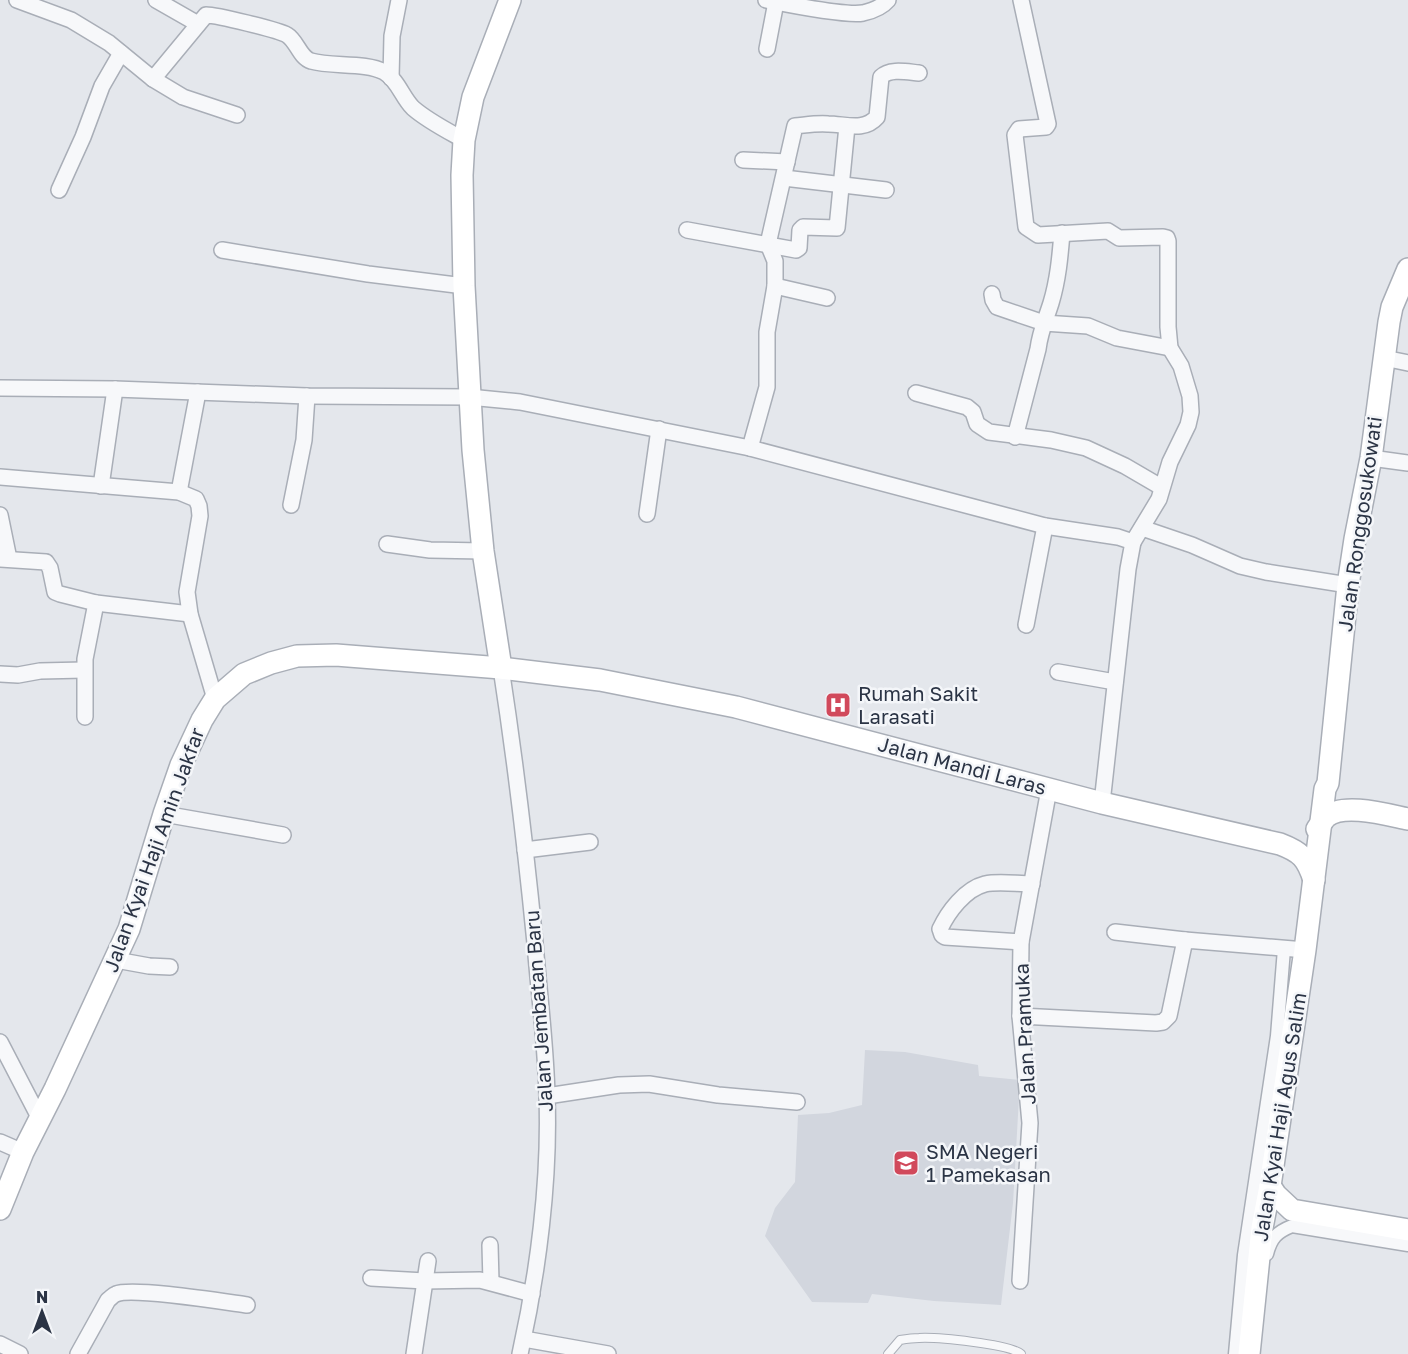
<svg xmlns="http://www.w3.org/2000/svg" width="1408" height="1354" viewBox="0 0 1408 1354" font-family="'Golos Text',sans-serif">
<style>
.built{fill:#d2d6de}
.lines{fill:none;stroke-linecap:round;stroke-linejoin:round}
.service-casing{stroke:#a9aeb7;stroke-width:10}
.pedestrian-casing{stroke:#a9aeb7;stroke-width:15}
.minor-casing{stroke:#a9aeb7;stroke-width:18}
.secondary-casing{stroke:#a9aeb7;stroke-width:24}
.service{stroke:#f7f8fa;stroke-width:8}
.pedestrian{stroke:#f7f8fa;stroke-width:12}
.minor{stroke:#f7f8fa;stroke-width:15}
.secondary{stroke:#fff;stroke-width:21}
.labels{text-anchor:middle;stroke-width:5;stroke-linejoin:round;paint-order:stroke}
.street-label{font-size:20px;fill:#2b3445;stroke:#f4f6f9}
.poi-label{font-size:20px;fill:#2b3445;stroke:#f4f6f9;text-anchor:start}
</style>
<rect width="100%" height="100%" fill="#e4e7ec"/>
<!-- built -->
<polygon class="built" points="865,1050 905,1052 978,1065 979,1076 1020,1080 1013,1203 1001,1305 934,1301 872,1294 868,1303 812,1302 765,1236 775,1208 795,1182 798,1115 829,1113 862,1105"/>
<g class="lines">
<!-- service casing -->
<g class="service-casing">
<path id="service" d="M 888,1354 L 900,1340 C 906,1339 913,1338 919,1338 C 936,1337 1010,1344 1021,1354"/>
</g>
<!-- pedestrian casing -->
<g class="pedestrian-casing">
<g id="pedestrian">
<path d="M 1267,1254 C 1271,1238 1277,1232 1292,1226 L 1408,1245"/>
<polyline points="1235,1354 1244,1255 1277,1036 1284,949"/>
</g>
</g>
<!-- minor casing -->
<g class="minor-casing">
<g id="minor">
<polyline points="17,0 71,20 109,43 153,79 183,97 237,115"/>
<polyline points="156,0 198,24"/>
<path d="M 766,0 C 786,4 844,16 863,13 C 872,11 882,7 888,0"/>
<polyline points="1021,0 1048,124 1046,127 1019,129 1015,135 1026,227 1038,235 1108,231 1119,238 1163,237 1167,238 1168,241 1168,327 1170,348 1181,366 1190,396 1191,412 1188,425 1170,462 1159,499 1133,542"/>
<polyline points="767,49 776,2"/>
<polyline points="391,78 392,36 399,0"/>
<path d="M 153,79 L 206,15 C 217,15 278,30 287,35 C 297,41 300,58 311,61 C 331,67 366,62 384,72 C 398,80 402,97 413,108 C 428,121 446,130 464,140"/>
<polyline points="743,160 787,162"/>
<polyline points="784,178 886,190"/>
<polyline points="59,190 83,137 102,86 121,53"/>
<polyline points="687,230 796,250 799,248 800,230 803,227 837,228 847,126"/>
<polyline points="222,250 368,274 464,286"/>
<polyline points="775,286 827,298"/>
<polyline points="992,294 993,300 997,307 1044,323 1088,326 1117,338 1170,348"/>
<polyline points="1384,358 1408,363"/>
<polyline points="0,388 115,389 307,396 469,397 520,402 750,448 1045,526 1118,537 1133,542 1128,569 1102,803"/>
<polyline points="916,393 967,407 973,412 977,424 989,432 1051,440 1086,448 1125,466 1161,487"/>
<path d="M 1015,437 L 1038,349 C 1040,332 1046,319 1051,303 C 1058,280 1060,257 1062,233"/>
<path d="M 750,448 L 767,387 L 767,332 L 775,286 L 775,261 L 768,244 L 795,126 C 806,125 817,123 828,124 C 845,124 864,132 877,117 L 881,77 C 890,68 907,72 919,73"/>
<polyline points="1371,458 1408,463"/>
<polyline points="0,477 179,492 196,499 199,506 200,516 187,592 190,614 215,699"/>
<polyline points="101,486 115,389"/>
<polyline points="179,492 198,392"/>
<polyline points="291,505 304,440 307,396"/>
<polyline points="647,514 659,429"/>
<polyline points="0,515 9,559"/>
<polyline points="1142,528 1192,545 1240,566 1266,572 1348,585"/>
<polyline points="387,544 430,550 483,551"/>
<polyline points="0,559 46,562 50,568 55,592 60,594 96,603 190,614"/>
<polyline points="1026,625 1045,526"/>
<path d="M 501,668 C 515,759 526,851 535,943 C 539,994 546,1046 547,1097 C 550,1180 538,1273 520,1354"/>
<polyline points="1058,672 1115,682"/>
<polyline points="0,674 18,675 40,671 84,670"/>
<polyline points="85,717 85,659 96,603"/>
<polyline points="164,814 283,835"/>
<polyline points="525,850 590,842"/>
<polyline points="1115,932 1185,940"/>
<path d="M 1021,942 L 945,937 L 942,935 L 940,929 C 948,912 965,889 985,884 C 999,881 1017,884 1032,884"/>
<polyline points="116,960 149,966 170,967"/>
<polyline points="1020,1016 1156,1023 1163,1022 1169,1016 1185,940 1305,950"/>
<polyline points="0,1042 40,1119"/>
<polyline points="547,1096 619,1085 649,1084 718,1095 797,1102"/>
<polyline points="0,1142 23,1152"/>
<polyline points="490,1245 491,1282"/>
<polyline points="371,1278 425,1281 480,1280 532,1294"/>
<polyline points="1020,1281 1030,1123 1020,1016 1021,942 1049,789"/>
<polyline points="524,1339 608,1354"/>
<polyline points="0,1344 20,1354"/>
<path d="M 78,1354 L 108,1300 C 111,1298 113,1295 116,1294 C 132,1287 225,1302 247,1305"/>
<polyline points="414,1354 428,1261"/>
</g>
</g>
<!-- secondary casing -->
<g class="secondary-casing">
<g id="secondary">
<polyline points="501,668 483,551 473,450 464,286 462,175 464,140 473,97 510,0"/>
<path d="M 1317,829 C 1320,825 1323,820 1326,817 C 1343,802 1388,815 1408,819"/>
<polyline points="1270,1186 1276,1195 1292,1210 1408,1230"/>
<path d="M 0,1209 L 23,1152 L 55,1089 L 129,929 L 164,814 L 181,765 L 202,720 L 215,699 L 244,674 L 271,663 L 297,656 L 336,655 L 501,668 L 600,680 L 736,707 L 1102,803 L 1280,844 C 1301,852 1307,858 1314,880"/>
<polyline points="1249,1354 1262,1228 1270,1186 1305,950 1325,789 1328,783 1348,585 1355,539 1371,458 1389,322 1392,307 1408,269"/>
</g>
</g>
<!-- service -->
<use href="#service" class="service"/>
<!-- pedestrian -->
<use href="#pedestrian" class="pedestrian"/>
<!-- minor -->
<use href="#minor" class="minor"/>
<!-- secondary -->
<use href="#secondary" class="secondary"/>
</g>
<!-- icons -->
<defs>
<g id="hospital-square" transform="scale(1.35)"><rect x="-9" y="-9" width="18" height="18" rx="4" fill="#d1495b" stroke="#f4f6f9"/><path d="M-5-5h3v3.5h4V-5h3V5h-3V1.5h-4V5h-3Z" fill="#fff"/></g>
<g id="school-square" transform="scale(1.35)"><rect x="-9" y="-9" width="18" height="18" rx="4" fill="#d1495b" stroke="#f4f6f9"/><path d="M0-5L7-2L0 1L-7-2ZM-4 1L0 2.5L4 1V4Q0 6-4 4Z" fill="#fff"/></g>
</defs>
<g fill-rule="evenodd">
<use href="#hospital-square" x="838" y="705"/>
<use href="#school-square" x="906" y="1163"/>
</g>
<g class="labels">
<!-- street labels -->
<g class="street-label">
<text transform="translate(1360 524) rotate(-82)" y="7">Jalan Ronggosukowati</text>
<text transform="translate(962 766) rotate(15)" y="7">Jalan Mandi Laras</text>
<text transform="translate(154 850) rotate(-70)" y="7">Jalan Kyai Haji Amin Jakfar</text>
<text transform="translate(539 1011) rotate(-94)" y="7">Jalan Jembatan Baru</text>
<text transform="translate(1025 1034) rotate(-93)" y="7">Jalan Pramuka</text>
<text transform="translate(1280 1117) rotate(-81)" y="7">Jalan Kyai Haji Agus Salim</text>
</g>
<!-- poi labels -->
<g class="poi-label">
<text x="858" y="701">Rumah Sakit<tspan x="858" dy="23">Larasati</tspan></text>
<text x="926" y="1159">SMA Negeri<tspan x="926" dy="23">1 Pamekasan</tspan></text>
</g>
</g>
<!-- north arrow -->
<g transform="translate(42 1312)" stroke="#f4f6f9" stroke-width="4.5" paint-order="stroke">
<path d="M0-4.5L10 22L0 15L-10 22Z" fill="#2b3445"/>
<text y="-9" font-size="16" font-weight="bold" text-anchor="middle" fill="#2b3445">N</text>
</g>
</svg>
